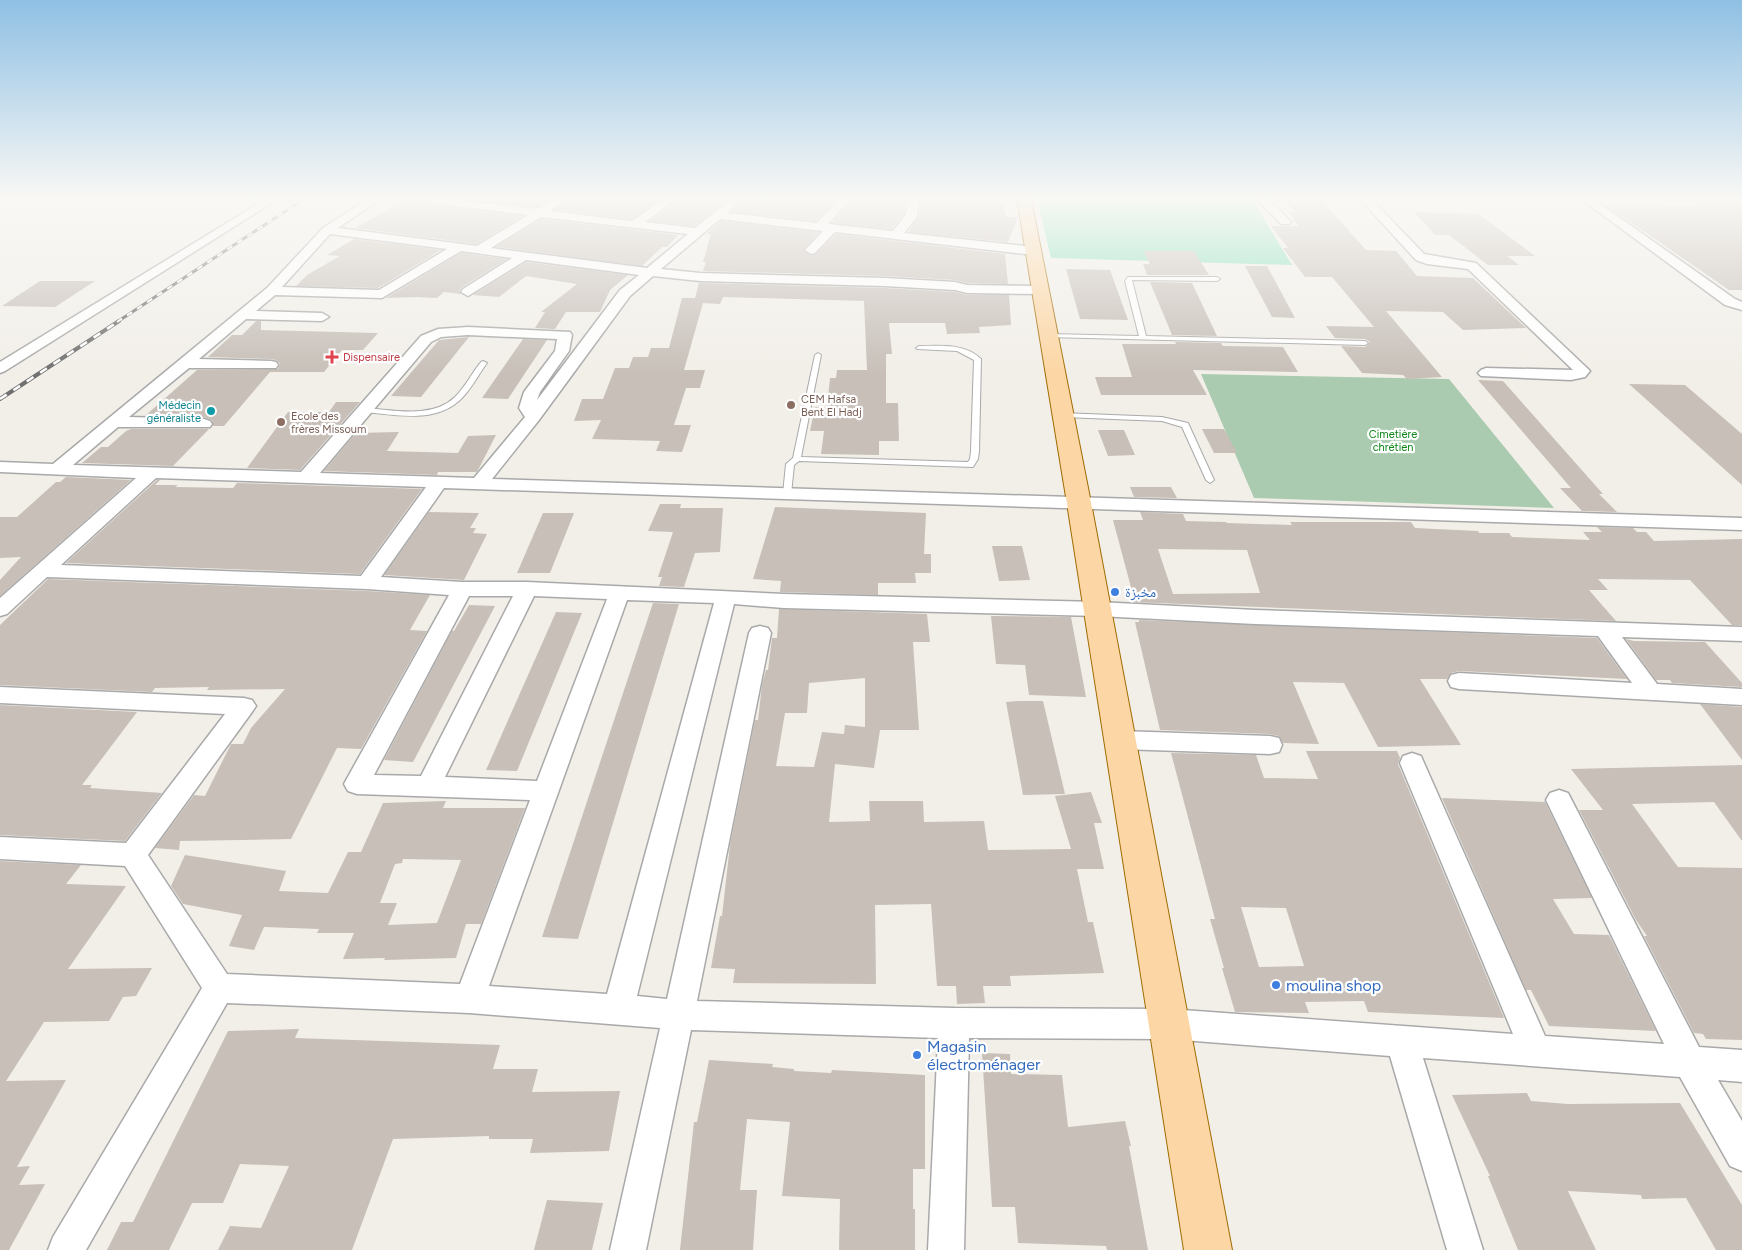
<svg xmlns="http://www.w3.org/2000/svg" width="1742" height="1250" viewBox="0 0 1742 1250" font-family="Figtree,'Noto Naskh Arabic',sans-serif">
<style>
.cemetery{fill:#aacbaf}
.pitch{fill:#88e0be}
.building{fill:#c7bfb8;fill-rule:evenodd}
.lines{fill:none;stroke-linecap:round;stroke-linejoin:round}
.service-casing{stroke:#a9a9a9;stroke-width:2}
.minor-casing{stroke:#a9a9a9;stroke-width:3}
.primary-casing{stroke:#a06b00;stroke-width:2}
.service{fill:#fff;fill-rule:evenodd}
.minor{fill:#fff;fill-rule:evenodd}
.primary{fill:#fcd6a4;fill-rule:evenodd}
.rail-far1-casing{stroke:#707070;stroke-width:3}
.rail-casing{stroke:#707070;stroke-width:4}
.rail-far1{stroke:#fff;stroke-width:2;stroke-dasharray:6;stroke-linecap:butt}
.rail{stroke:#fff;stroke-width:2.5;stroke-dasharray:8;stroke-linecap:butt}
.health-dot{fill:#e0444e;stroke:#fff;stroke-width:2}
.education-dot{fill:#8d6e63;stroke:#fff;stroke-width:2}
.culture-dot{fill:#0f9aa8;stroke:#fff;stroke-width:2}
.shop-dot{fill:#3f7fe0;stroke:#fff;stroke-width:2}
.labels{text-anchor:middle;stroke-width:4.5;stroke-linejoin:round;paint-order:stroke}
.far-health-label{font-size:11px;fill:#be3a42;stroke:#fff;text-anchor:start}
.far-education-label{font-size:11px;fill:#785e54;stroke:#fff;text-anchor:start}
.far-culture-label{font-size:11px;fill:#0d838f;stroke:#fff;text-anchor:end}
.far-park-label{font-size:11px;fill:#0c8416;stroke:#fff}
.shop-label{font-size:14px;fill:#366cbe;stroke:#fff;text-anchor:start}
.near-shop-label{font-size:16px;fill:#366cbe;stroke:#fff;text-anchor:start}
</style>
<rect width="100%" height="100%" fill="#f2efe9"/>
<!-- cemetery -->
<polygon class="cemetery" points="1201,374 1449,379 1554,508 1254,498"/>
<!-- pitch -->
<polygon class="pitch" points="1037,199 1252,199 1292,265 1051,258"/>
<!-- building -->
<g class="building">
<polygon points="473,199 552,199 537,207 472,200"/>
<polygon points="569,199 661,199 632,219 555,210"/>
<polygon points="678,199 728,199 694,226 650,221"/>
<polygon points="744,199 838,199 816,221 731,212"/>
<polygon points="853,199 907,199 903,215 892,229 832,223"/>
<polygon points="1284,199 1321,199 1366,250 1396,251 1417,276 1473,278 1526,328 1463,330 1443,312 1386,311 1442,377 1407,379 1403,375 1362,373 1341,346 1365,347 1370,342 1365,339 1335,338 1326,326 1374,327 1332,277 1305,277 1283,248 1288,248 1271,226 1299,226 1288,212 1295,212"/>
<polygon points="1686,199 1742,199 1742,290 1729,290 1604,204 1697,205"/>
<polygon points="921,200 1002,203 1006,217 1018,217 1008,242 908,232 919,217"/>
<polygon points="402,202 441,206 522,216 477,244 355,228"/>
<polygon points="1414,212 1479,214 1535,256 1507,256 1519,265 1488,265 1449,235 1435,235"/>
<polygon points="541,219 678,235 667,247 662,247 642,266 496,247"/>
<polygon points="721,221 819,232 803,250 811,256 816,254 836,234 1005,254 1008,284 967,283 955,280 885,276 703,271 706,262 703,262 711,234 706,234"/>
<polygon points="354,239 441,250 378,288 296,286 307,275 340,256 327,255"/>
<polygon points="1143,251 1194,251 1209,275 1147,275 1143,264 1150,264"/>
<polygon points="461,253 507,259 462,287 459,291 461,294 444,292 437,298 416,297 386,298"/>
<polygon points="526,262 628,275 610,290 600,312 566,312 555,329 535,328 545,312 541,312 577,284 526,276 499,297 473,295"/>
<polygon points="1245,266 1267,266 1295,318 1272,317"/>
<polygon points="1066,269 1110,270 1128,320 1080,319"/>
<polygon points="40,281 95,281 55,307 2,306"/>
<polygon points="1150,282 1192,283 1217,336 1172,335"/>
<polygon points="699,283 885,288 955,292 967,295 1009,295 1011,325 979,327 980,333 947,334 945,323 889,323 892,354 886,354 886,403 898,403 899,441 879,441 879,455 821,454 824,431 810,431 815,407 827,408 830,378 836,378 837,370 867,370 864,301 723,297 720,304 703,303 684,370 705,370 700,388 686,388 674,425 691,425 682,452 656,451 660,441 592,439 601,420 574,421 582,399 603,399 615,368 629,368 633,357 648,357 651,348 669,348 682,298 695,298"/>
<polygon points="256,321 261,321 261,330 378,333 363,350 342,350 324,372 270,372 224,426 213,426 212,420 204,417 145,416 197,370 278,369 280,364 276,360 271,359 208,357 232,335 242,335"/>
<polygon points="469,337 421,397 391,396 439,340"/>
<polygon points="523,339 547,340 508,399 482,398"/>
<polygon points="1175,342 1221,343 1223,346 1283,347 1298,372 1193,370 1207,395 1101,395 1095,377 1132,377 1122,344 1176,344"/>
<polygon points="1478,380 1503,381 1603,494 1599,494 1617,512 1582,511 1560,488 1571,488"/>
<polygon points="1629,384 1685,385 1742,434 1742,485"/>
<polygon points="336,402 360,402 300,470 247,468 288,412 329,412"/>
<polygon points="131,429 209,429 173,466 82,463 101,447 108,447 126,431"/>
<polygon points="1202,429 1224,429 1237,453 1214,453"/>
<polygon points="1098,430 1124,430 1135,455 1108,456"/>
<polygon points="399,432 387,451 458,453 468,436 496,435 477,472 438,472 437,475 324,471 356,433"/>
<polygon points="66,477 131,480 0,596 0,580 21,557 0,558 0,517 17,517 56,482 60,482"/>
<polygon points="157,480 160,480 155,485 178,485 175,487 233,488 237,483 422,489 360,574 66,563"/>
<polygon points="1130,487 1171,487 1177,498 1134,497"/>
<polygon points="660,504 681,504 680,508 723,508 720,552 695,553 684,587 659,586 662,577 658,577 673,532 648,531"/>
<polygon points="775,507 926,513 924,554 931,554 931,573 915,573 916,583 878,583 878,595 780,592 781,581 753,579"/>
<polygon points="429,512 479,513 470,528 476,528 473,533 487,534 464,580 384,575"/>
<path d="M 1140,512 L 1183,514 L 1186,521 L 1226,522 L 1227,523 L 1292,525 L 1290,522 L 1411,522 L 1415,528 L 1478,531 L 1479,533 L 1509,533 L 1512,537 L 1590,540 L 1583,532 L 1602,532 L 1597,527 L 1633,528 L 1637,532 L 1646,532 L 1654,541 L 1742,539 L 1742,625 L 1732,625 L 1690,580 L 1598,579 L 1608,590 L 1589,590 L 1616,621 L 1132,602 L 1129,591 L 1132,591 L 1113,520 L 1143,520 ZM 1158,549 L 1247,550 L 1260,593 L 1173,594 Z"/>
<polygon points="543,513 574,513 550,573 517,573"/>
<polygon points="992,546 1022,546 1030,580 999,581"/>
<polygon points="48,579 367,591 430,595 410,630 427,631 361,749 337,748 291,839 180,841 179,850 155,848 194,795 205,796 231,744 243,744 251,728 285,689 207,690 209,687 155,688 152,692 0,685 0,625"/>
<polygon points="653,603 679,604 578,939 542,937"/>
<polygon points="469,605 495,606 413,762 384,760 452,631 454,631"/>
<path d="M 779,609 L 927,614 L 930,642 L 913,642 L 919,730 L 880,730 L 874,768 L 835,764 L 829,822 L 870,821 L 869,801 L 923,801 L 924,822 L 984,821 L 988,850 L 1071,849 L 1055,796 L 1091,792 L 1102,823 L 1094,823 L 1104,869 L 1077,869 L 1088,922 L 1093,922 L 1104,973 L 1010,976 L 1011,986 L 983,986 L 985,1003 L 957,1004 L 956,986 L 937,986 L 931,904 L 875,905 L 876,984 L 733,983 L 735,969 L 711,968 L 720,916 L 722,916 L 730,845 L 755,720 L 758,720 L 762,685 L 766,670 L 768,670 L 772,638 L 777,638 ZM 865,678 L 865,727 L 845,725 L 844,734 L 822,732 L 814,767 L 776,766 L 785,713 L 807,713 L 809,683 Z"/>
<polygon points="556,612 582,613 517,771 486,770"/>
<polygon points="991,616 1071,617 1086,697 1029,695 1025,665 996,664"/>
<polygon points="1139,620 1597,638 1627,679 1459,671 1451,673 1447,679 1420,679 1461,745 1378,747 1344,683 1293,682 1319,744 1283,743 1279,736 1270,734 1160,730 1135,622 1139,622"/>
<polygon points="1626,639 1634,641 1705,642 1742,683 1742,687 1672,683 1670,680 1656,680"/>
<polygon points="1019,701 1043,701 1065,794 1023,795 1006,702"/>
<polygon points="1700,704 1742,707 1742,760"/>
<polygon points="0,705 137,712 82,785 92,785 90,788 162,793 125,841 0,835"/>
<path d="M 1306,751 L 1397,751 L 1400,758 L 1398,764 L 1504,1018 L 1368,1012 L 1364,1001 L 1305,1002 L 1309,1013 L 1235,1012 L 1222,968 L 1224,968 L 1210,919 L 1215,919 L 1171,753 L 1256,755 L 1264,778 L 1318,779 ZM 1241,907 L 1286,908 L 1304,966 L 1259,967 Z"/>
<polygon points="1742,765 1742,841 1714,802 1632,804 1678,867 1742,868 1742,1040 1706,1039 1703,1034 1694,1033 1644,936 1647,936 1636,920 1579,810 1603,810 1571,769"/>
<polygon points="1442,798 1545,802 1592,898 1553,899 1574,934 1609,935 1656,1031 1549,1026 1531,990 1526,990"/>
<path d="M 446,801 L 443,808 L 525,808 L 481,924 L 466,924 L 456,958 L 384,960 L 385,958 L 343,959 L 354,933 L 317,933 L 319,929 L 264,927 L 254,950 L 229,946 L 242,915 L 183,904 L 171,886 L 185,855 L 286,871 L 279,891 L 328,893 L 348,852 L 361,852 L 383,803 ZM 403,859 L 461,860 L 437,923 L 388,925 L 397,903 L 380,903 L 395,864 L 402,863 Z"/>
<polygon points="0,861 81,865 66,884 126,886 68,969 152,968 136,996 123,997 109,1021 44,1022 6,1081 66,1080 17,1167 30,1166 19,1185 45,1184 9,1250 0,1250"/>
<polygon points="299,1029 295,1038 500,1045 493,1069 538,1069 532,1092 620,1091 609,1151 530,1153 533,1139 489,1139 489,1136 393,1139 352,1250 218,1250 230,1226 261,1228 289,1166 240,1164 223,1203 192,1203 169,1250 107,1250 121,1222 133,1222 228,1031"/>
<polygon points="982,1053 1010,1054 1011,1074 1062,1075 1068,1127 1125,1121 1131,1146 1129,1146 1148,1250 1107,1250 1106,1246 1018,1243 1015,1207 992,1207"/>
<polygon points="709,1060 773,1064 772,1067 794,1069 794,1071 831,1073 832,1070 925,1075 925,1169 913,1169 913,1209 915,1209 915,1250 839,1250 840,1199 782,1196 790,1122 747,1119 740,1190 757,1190 753,1250 680,1250 694,1122 697,1122"/>
<polygon points="1527,1093 1531,1101 1568,1104 1680,1103 1742,1205 1742,1250 1716,1250 1686,1198 1642,1199 1641,1195 1568,1191 1596,1250 1518,1250 1488,1176 1490,1176 1452,1095"/>
<polygon points="547,1200 603,1203 592,1250 534,1250"/>
</g>
<g class="lines">
<!-- service casing -->
<g class="service-casing">
<g id="service">
<polygon points="1128,277 1217,277 1220,279 1217,281 1132,280 1146,336 1365,341 1368,343 1365,345 1047,337 1047,335 1049,334 1139,336 1125,281"/>
<path d="M 919,346 C 940,346 965,343 981,359 L 979,451 L 978,459 L 973,467 L 799,461 L 794,465 L 791,494 L 787,497 L 784,496 L 783,494 L 786,464 L 793,458 L 815,355 L 818,353 L 821,355 L 801,457 L 968,462 L 970,459 L 971,451 L 974,360 L 957,351 L 917,349 L 916,348 Z"/>
<path d="M 483,361 L 487,363 C 478,375 472,388 462,398 C 437,424 396,415 365,412 L 361,410 L 365,408 C 394,410 432,419 455,397 C 465,387 472,373 481,362 Z"/>
<polygon points="1061,413 1162,417 1188,423 1214,480 1210,483 1206,480 1182,427 1162,421 1064,417 1061,417"/>
</g>
</g>
<!-- minor casing -->
<g class="minor-casing">
<g id="minor">
<polygon points="266,199 278,199 5,371 0,373 0,362"/>
<path d="M 368,199 L 380,199 L 338,228 L 477,246 L 528,215 L 423,202 L 418,199 L 448,199 L 537,209 L 555,199 L 567,199 L 550,211 L 632,221 L 664,199 L 676,199 L 645,222 L 695,228 L 731,199 L 742,199 L 727,213 L 817,223 L 840,199 L 851,199 L 828,224 L 893,231 L 905,216 L 909,199 L 919,199 L 917,217 L 904,233 L 1034,247 L 1040,251 L 1034,255 L 835,232 L 815,253 L 811,254 L 805,250 L 823,231 L 720,219 L 661,269 L 700,273 L 885,278 L 955,282 L 967,285 L 1041,286 L 1048,290 L 1041,294 L 967,293 L 955,290 L 885,286 L 700,281 L 653,276 L 630,296 L 539,420 L 492,479 L 1742,518 L 1742,530 L 444,488 L 381,577 L 462,582 L 527,582 L 784,594 L 1098,602 L 1255,610 L 1742,627 L 1742,641 L 1622,637 L 1657,684 L 1742,689 L 1742,705 L 1459,689 L 1451,687 L 1448,681 L 1451,675 L 1459,673 L 1632,683 L 1598,636 L 1255,624 L 1098,616 L 784,608 L 734,604 L 637,996 L 667,999 L 749,633 L 752,628 L 760,626 L 768,628 L 771,633 L 697,1001 L 954,1008 L 1169,1009 L 1513,1034 L 1400,763 L 1403,756 L 1412,753 L 1421,756 L 1424,763 L 1545,1036 L 1664,1044 L 1546,800 L 1550,793 L 1559,790 L 1568,793 L 1699,1047 L 1742,1050 L 1742,1082 L 1718,1080 L 1742,1121 L 1742,1171 L 1730,1166 L 1680,1077 L 1423,1058 L 1483,1250 L 1447,1250 L 1390,1056 L 1169,1039 L 969,1038 L 964,1250 L 928,1250 L 938,1038 L 691,1030 L 646,1250 L 610,1250 L 660,1028 L 469,1013 L 227,1003 L 86,1250 L 48,1250 L 53,1237 L 202,988 L 125,866 L 0,859 L 0,837 L 126,843 L 225,714 L 0,703 L 0,687 L 244,698 L 252,700 L 256,706 L 252,712 L 148,855 L 227,974 L 460,984 L 530,800 L 357,794 L 348,791 L 344,784 L 449,595 L 367,589 L 47,577 L 7,614 L 0,616 L 0,598 L 136,478 L 0,472 L 0,462 L 53,464 L 267,288 L 323,228 ZM 541,217 L 688,234 L 647,268 L 491,248 ZM 330,234 L 447,249 L 379,290 L 282,287 ZM 461,251 L 512,258 L 463,289 L 461,292 L 468,296 L 526,260 L 639,275 L 620,290 L 537,400 L 540,392 L 569,351 L 572,335 L 570,332 L 468,327 L 438,329 L 421,336 L 301,472 L 73,465 L 118,427 L 210,427 L 212,424 L 210,421 L 204,419 L 129,417 L 189,368 L 276,368 L 278,365 L 276,362 L 271,361 L 199,359 L 246,319 L 322,321 L 329,317 L 322,313 L 256,311 L 275,295 L 382,298 ZM 468,335 L 557,339 L 555,351 L 524,392 L 519,408 L 525,417 L 474,478 L 320,473 L 431,342 L 441,337 ZM 156,478 L 426,487 L 361,576 L 61,565 ZM 469,596 L 513,596 L 421,776 L 374,775 ZM 534,596 L 607,599 L 537,781 L 445,777 ZM 627,600 L 714,603 L 607,994 L 489,986 Z"/>
<polygon points="1257,199 1268,199 1291,222 1289,224 1281,224"/>
<polygon points="1360,199 1371,199 1424,254 1476,263 1587,368 1590,371 1585,377 1571,380 1481,376 1478,373 1481,370 1486,368 1573,370 1468,269 1427,264 1416,260"/>
<polygon points="1581,199 1593,199 1735,299 1742,302 1742,310 1725,305"/>
<polygon points="1120,731 1270,736 1279,738 1282,745 1279,752 1270,754 1120,749 1111,746 1108,740 1111,734"/>
</g>
</g>
<!-- primary casing -->
<g class="primary-casing">
<polygon id="primary" points="1017,199 1031,199 1091,503 1232,1250 1184,1250 1067,503"/>
</g>
<!-- service -->
<use href="#service" class="service"/>
<!-- minor -->
<use href="#minor" class="minor"/>
<!-- primary -->
<use href="#primary" class="primary"/>
<!-- rail-far1 casing -->
<g class="rail-far1-casing">
<polyline id="rail-far1" points="117,322 304,199"/>
</g>
<!-- rail casing -->
<g class="rail-casing">
<polyline id="rail" points="0,399 119,321"/>
</g>
<!-- rail-far1 -->
<use href="#rail-far1" class="rail-far1"/>
<!-- rail -->
<use href="#rail" class="rail"/>
</g>
<!-- sky -->
<linearGradient id="sky" x2="0" y2="1"><stop stop-color="#8fc0e4"/><stop offset="0.53" stop-color="#f9f8f5"/><stop offset="1" stop-color="#f9f8f5" stop-opacity="0"/></linearGradient>
<rect width="1742" height="374" fill="url(#sky)"/>
<!-- markers -->
<path class="health-dot" d="M329.5 349.5h5v5h5v5h-5v5h-5v-5h-5v-5h5z"/>
<g class="education-dot">
<circle cx="791" cy="405" r="5"/>
<circle cx="281" cy="422" r="5"/>
</g>
<circle class="culture-dot" cx="211" cy="411" r="5"/>
<g class="shop-dot">
<circle cx="1115" cy="592" r="5"/>
<circle cx="1276" cy="985" r="5"/>
<circle cx="917" cy="1055" r="5"/>
</g>
<g class="labels">
<!-- far-health labels -->
<g class="far-health-label">
<text x="343" y="361">Dispensaire</text>
</g>
<!-- far-education labels -->
<g class="far-education-label">
<text x="801" y="403">CEM Hafsa<tspan x="801" dy="13">Bent El Hadj</tspan></text>
<text x="291" y="420">Ecole des<tspan x="291" dy="13">frères Missoum</tspan></text>
</g>
<!-- far-culture labels -->
<g class="far-culture-label">
<text x="201" y="409">Médecin<tspan x="201" dy="13">généraliste</tspan></text>
</g>
<!-- far-park labels -->
<g class="far-park-label">
<text x="1393" y="438">Cimetière<tspan x="1393" dy="13">chrétien</tspan></text>
</g>
<!-- shop labels -->
<g class="shop-label">
<text x="1125" y="597">مخبزة</text>
</g>
<!-- near-shop labels -->
<g class="near-shop-label">
<text x="1286" y="991">moulina shop</text>
<text x="927" y="1052">Magasin<tspan x="927" dy="18">électroménager</tspan></text>
</g>
</g>
</svg>
